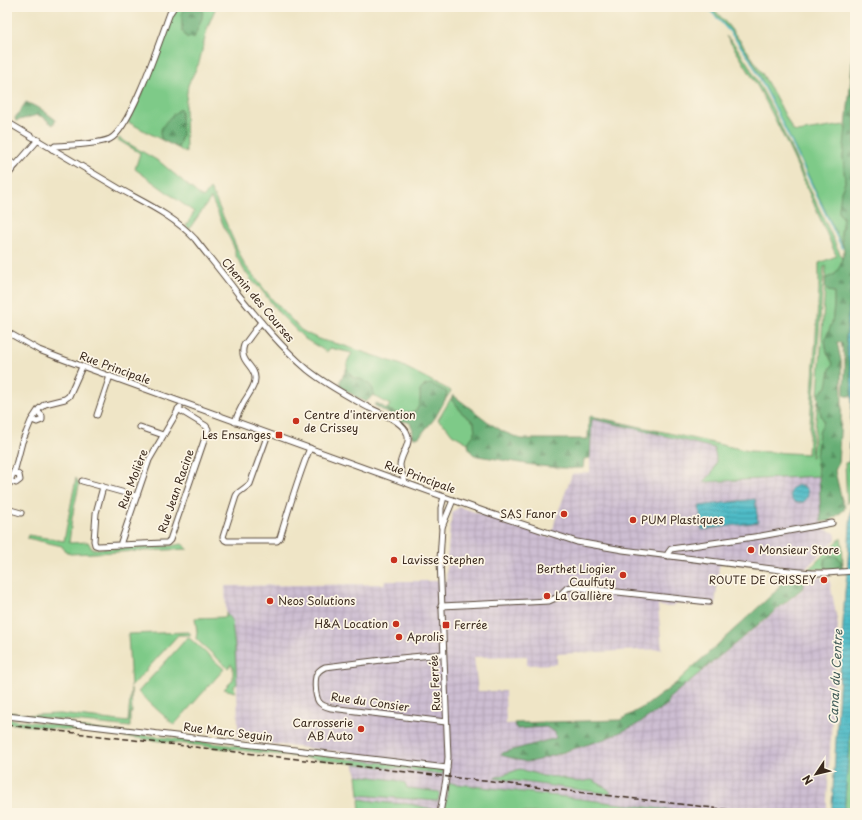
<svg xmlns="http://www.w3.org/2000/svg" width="862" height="820" viewBox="0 0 862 820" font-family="'Playpen Sans',sans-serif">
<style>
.industrial{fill:url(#industrial-grid)}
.green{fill:#7eca88;stroke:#5c7a53}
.forest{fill:url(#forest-firs);stroke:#506c49}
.water{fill:url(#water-rules);stroke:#447272}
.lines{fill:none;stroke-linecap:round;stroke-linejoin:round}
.stream{stroke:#4ebbc7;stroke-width:1.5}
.minor-casing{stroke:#564637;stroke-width:7}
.minor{stroke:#fff;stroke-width:5}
.rail{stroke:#3b2a1e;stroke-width:1.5;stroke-dasharray:6 3;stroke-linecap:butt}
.poi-dot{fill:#c8321e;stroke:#fcf5e5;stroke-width:1.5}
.labels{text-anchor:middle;stroke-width:3.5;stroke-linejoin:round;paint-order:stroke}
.street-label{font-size:11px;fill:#3b2a1e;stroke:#fcf5e5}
.poi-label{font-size:11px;fill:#3b2a1e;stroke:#fcf5e5;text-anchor:start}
.water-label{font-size:12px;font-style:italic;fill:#425d59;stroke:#fcf5e5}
</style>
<defs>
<pattern id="industrial-grid" width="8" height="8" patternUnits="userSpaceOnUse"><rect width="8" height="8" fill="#cdbed2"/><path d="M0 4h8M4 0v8" fill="none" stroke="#b1a3b4"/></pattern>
<pattern id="forest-firs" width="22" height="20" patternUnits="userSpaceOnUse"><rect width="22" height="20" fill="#66ae74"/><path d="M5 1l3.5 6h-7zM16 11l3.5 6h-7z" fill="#558e5f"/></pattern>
<pattern id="water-rules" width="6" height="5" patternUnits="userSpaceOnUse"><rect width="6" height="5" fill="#4ebbc7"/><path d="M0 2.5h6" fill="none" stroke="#4298a1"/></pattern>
</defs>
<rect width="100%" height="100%" fill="#fcf5e5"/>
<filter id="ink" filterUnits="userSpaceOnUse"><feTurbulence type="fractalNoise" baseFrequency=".025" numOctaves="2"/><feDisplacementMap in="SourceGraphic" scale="8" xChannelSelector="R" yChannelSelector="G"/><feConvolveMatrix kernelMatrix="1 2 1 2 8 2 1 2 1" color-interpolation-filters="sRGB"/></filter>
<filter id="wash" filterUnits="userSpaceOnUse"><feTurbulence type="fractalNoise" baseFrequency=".012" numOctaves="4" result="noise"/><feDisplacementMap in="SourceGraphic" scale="16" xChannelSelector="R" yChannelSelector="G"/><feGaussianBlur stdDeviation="0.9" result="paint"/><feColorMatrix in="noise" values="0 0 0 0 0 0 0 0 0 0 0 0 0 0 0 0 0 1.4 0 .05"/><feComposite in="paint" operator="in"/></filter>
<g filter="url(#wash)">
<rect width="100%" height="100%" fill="#efe5c6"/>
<!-- industrial -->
<polygon class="industrial" points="592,419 658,434 742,455 782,458 816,457 819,476 821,522 825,529 835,533 836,539 805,569 774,566 724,560 719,567 715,607 678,604 671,607 658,606 662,649 557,654 557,664 527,665 527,656 474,657 478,691 505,691 506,724 556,722 557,755 605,739 636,725 668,704 668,699 804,588 804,577 829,577 838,625 827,799 827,813 360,813 357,775 350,753 237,740 238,726 237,688 235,649 232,621 226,613 225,586 384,584 385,581 446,581 447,560 450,526 453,511 460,507 551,538 555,521 572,474 590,472 590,441"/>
<!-- green -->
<g class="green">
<polygon points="178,7 216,7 208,26 199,63 188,85 185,108 186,153 178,148 182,135 160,134 162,140 128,122 145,87 173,13"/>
<path d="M 709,7 L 712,7 C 733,30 752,55 767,82 C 776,97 784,113 792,129 L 794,131 L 797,132 L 844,125 L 846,130 L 843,157 L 845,182 L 841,192 L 843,217 L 841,235 L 843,247 L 752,60 L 732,33 Z"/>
<path d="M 726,36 L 735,45 L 748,64 L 773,110 L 842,258 C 839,272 838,273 825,279 L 826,266 L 824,267 L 814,397 L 811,457 L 812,457 L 818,400 L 821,416 L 824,421 L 819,433 L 816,457 L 819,476 L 703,482 C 710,477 717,468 716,458 C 716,455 714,451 714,448 L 658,434 L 659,431 L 749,451 L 808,454 L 819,290 L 819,263 L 834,257 L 836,255 C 803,180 773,103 726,36 Z"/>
<path d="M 119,138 L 160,162 L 203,198 L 210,189 L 215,198 L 244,264 L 272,299 L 301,330 L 310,335 L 321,340 L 342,345 L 399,364 L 451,391 L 445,400 L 447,392 L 425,385 L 420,391 C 421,403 420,413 405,413 C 398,414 393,412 387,409 L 390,405 L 373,395 L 373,390 C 364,384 345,377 347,364 C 347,360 351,356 352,353 L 330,348 L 327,352 L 305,339 L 279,313 L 260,288 L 252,281 L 244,270 L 235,254 L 235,249 L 226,231 L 217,211 L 211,198 L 189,229 L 186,226 L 194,212 L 135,169 L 140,153 L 118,140 Z"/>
<polygon points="825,286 828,291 834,292 834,306 832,323 825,340 827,352 833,364 827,387 818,395"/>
<polygon points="453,395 452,401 456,404 462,413 474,422 475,433 468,443 452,434 446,426 438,420"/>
<polygon points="849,462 851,463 850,466 850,472 854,472 849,500 847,504 845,463"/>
<polygon points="76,478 79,485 72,518 69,543 88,542 92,549 169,546 182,544 188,549 70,554 64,550 62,546 27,538 28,535 64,541"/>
<polygon points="841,538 842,543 843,564 840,559 824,559 826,569 809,569"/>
<polygon points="226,613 232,621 235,649 237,684 234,686 235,692 224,689 233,680 233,667 231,664 228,668 196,639 197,632 195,618 226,617"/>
<polygon points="855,626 855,813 844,813 850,730 849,724"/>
<polygon points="189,632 191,635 178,635 131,687 128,634"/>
<polygon points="188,637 224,669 174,725 138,692"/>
<polygon points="693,667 703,670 685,685 675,684"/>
<polygon points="131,688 132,713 130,713 130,727 7,714 7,712 33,715 60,714 128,722"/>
<polygon points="7,719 443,770 443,774 7,723"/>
<polygon points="520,769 543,776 558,777 578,782 592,780 600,784 609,790 611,794 494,778"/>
<polygon points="357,775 395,780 405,783 407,788 440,792 438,801 359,795"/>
<polygon points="449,783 695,813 444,813"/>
<polygon points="359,799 387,803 409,804 433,809 415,813 360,813"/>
</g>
<!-- forest -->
<g class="forest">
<polygon points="188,7 201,7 203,9 202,18 194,38 186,37 182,30 182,11"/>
<path d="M 855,7 L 855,269 L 851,285 L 846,339 L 848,359 L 851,371 L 852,396 L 846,396 L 844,394 C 843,383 846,373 845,361 C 844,355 842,349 841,342 L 837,342 L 841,361 L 842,405 L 838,463 L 835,471 L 841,497 L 845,507 L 844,510 L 830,521 L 821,522 L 819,476 L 816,457 L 819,433 L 824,421 L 821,416 L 818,395 L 827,387 L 830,369 L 833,364 L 827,352 L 825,340 L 832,323 L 834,306 L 834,292 L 828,291 L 825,286 L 825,279 L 835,274 L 840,266 L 844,252 L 841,235 L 843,217 L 839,214 L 839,209 L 841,192 L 845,182 L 843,157 L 851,77 Z"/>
<polygon points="26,102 41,109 56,120 53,125 43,117 37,115 16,121 15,118"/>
<path d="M 181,109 L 182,135 L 178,148 L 162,140 C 162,139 160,135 160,134 C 160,126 174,112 181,109 Z"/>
<path d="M 347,368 C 349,371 350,376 354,378 C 357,379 358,378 360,379 C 366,380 376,388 373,395 C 372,397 368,400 366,402 L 359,399 L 341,387 L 340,381 Z"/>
<path d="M 431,384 L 447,392 L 445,400 L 435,418 L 419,437 L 414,438 L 411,436 L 413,430 L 410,423 L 405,421 L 402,422 L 374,405 L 377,403 C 383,406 388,411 394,413 C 396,414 400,413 403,414 C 419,414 421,405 420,391 L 425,385 Z"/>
<path d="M 453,395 L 491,424 L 504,432 L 521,439 L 588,439 L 589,418 L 591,416 L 659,431 L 658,434 L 592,419 L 590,458 L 584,459 L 583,468 C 550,470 511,461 478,456 C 474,455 472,454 470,450 C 465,443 471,439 475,433 L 474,422 L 462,413 L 456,404 L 452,401 Z"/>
<path d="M 831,555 C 840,557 842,560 843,569 L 830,571 L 826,569 L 824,559 Z"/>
<polygon points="777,574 804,577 804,587 703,670 693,667 776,591 780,585 776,580"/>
<polygon points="675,684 685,685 668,699 668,704 636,725 605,739 535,761 526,762 501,755 502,753 556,738 555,732 546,727 517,729 514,723 620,720 647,705"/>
</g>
<!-- water -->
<g class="water">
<polygon points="855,269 855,463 849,462 852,396 851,371 848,359 846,339 851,285"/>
<circle cx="799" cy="494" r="9"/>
<polygon points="855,497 855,626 849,724 851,724 851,729 850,730 844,813 832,813 832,806 845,591 847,575 851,510"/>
<polygon points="755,499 758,522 702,530 699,506"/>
</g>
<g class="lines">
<!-- stream -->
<polyline class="stream" points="707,7 731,33 750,59 774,106 842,248"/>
</g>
</g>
<g filter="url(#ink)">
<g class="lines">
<!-- minor casing -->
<g class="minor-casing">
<g id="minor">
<path d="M 7,122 C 44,144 81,166 118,188 C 145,203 174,216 195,239 C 209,257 224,275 238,294 C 260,321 281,347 308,370 C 324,383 344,394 362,404 C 375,412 397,417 406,431 C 413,443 401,453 400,465 C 400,473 404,476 405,482"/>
<path d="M 52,149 L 55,146 C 70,145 96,145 110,139 C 130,130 161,37 170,13 L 174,7"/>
<polyline points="7,160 16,165"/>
<polyline points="7,176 16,165 38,140"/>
<polyline points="7,332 39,350 65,360 489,513 577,542 623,550 780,570 812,573 826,573 855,571"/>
<polyline points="97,415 110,376"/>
<polyline points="32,420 37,422 42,420 42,416 38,412"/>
<path d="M 235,422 C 237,415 241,408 244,402 C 248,395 255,387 255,379 C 256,366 238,362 244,345 L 261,322"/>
<polyline points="140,427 163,435"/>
<path d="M 268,434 L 250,484 L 238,493 L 236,496 L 223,537 L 225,540 L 227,541 L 277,541 L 280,538 C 289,508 298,477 310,448"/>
<polyline points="10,481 16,483 20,480 19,475 14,472"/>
<polyline points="82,481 136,496"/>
<polyline points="103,487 96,513 94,541 95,545 98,546 163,543 167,543 170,540 208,429 206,426 178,409"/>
<polyline points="7,488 15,469 22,442 26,433 31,421 39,409 45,404 65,399 69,396 82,367"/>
<polyline points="7,509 21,513"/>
<polyline points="442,527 453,500"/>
<polyline points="121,545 121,542 149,460 180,407"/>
<polyline points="668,556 668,553 671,549 761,536 832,523"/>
<polyline points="441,606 549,601 558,597 567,588 572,587 709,602"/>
<path d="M 443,654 L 390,659 L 325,667 C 323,668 321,669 319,671 C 313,676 315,696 319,702 C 322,706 327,707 331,708 L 446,722"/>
<polyline points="7,716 447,768"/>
<polyline points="440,813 446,779 448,757 440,560 442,528 441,520 441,508 444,497"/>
</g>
</g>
<!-- minor -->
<use href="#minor" class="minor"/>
<!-- rail -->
<polyline class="rail" points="7,725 756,813"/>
</g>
</g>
<!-- markers -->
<g class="poi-dot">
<circle cx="296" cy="421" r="4"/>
<rect x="275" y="431" width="8" height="8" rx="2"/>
<circle cx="564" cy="514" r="4"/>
<circle cx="633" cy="520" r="4"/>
<circle cx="751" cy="550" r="4"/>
<circle cx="394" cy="560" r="4"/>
<circle cx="623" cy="575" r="4"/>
<circle cx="824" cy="580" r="4"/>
<circle cx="547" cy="596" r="4"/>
<circle cx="270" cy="601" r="4"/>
<circle cx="396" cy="624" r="4"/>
<rect x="442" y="621" width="8" height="8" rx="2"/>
<circle cx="399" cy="637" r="4"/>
<circle cx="361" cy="729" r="4"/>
</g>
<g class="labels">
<!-- street labels -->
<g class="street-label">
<text transform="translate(258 300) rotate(50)" y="4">Chemin des Courses</text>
<text transform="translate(115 368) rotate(20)" y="4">Rue Principale</text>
<text transform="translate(420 477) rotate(20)" y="4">Rue Principale</text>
<text transform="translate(133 479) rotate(-69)" y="4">Rue Molière</text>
<text transform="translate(176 491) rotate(-71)" y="4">Rue Jean Racine</text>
<text transform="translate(435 683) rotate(-93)" y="4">Rue Ferrée</text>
<text transform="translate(370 702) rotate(8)" y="4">Rue du Consier</text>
<text transform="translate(228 732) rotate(7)" y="4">Rue Marc Seguin</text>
</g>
<!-- poi labels -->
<g class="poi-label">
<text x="304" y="419">Centre d'intervention<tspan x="304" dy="13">de Crissey</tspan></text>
<text x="271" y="439" text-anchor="end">Les Ensanges</text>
<text x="556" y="518" text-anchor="end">SAS Fanor</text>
<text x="641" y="524">PUM Plastiques</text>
<text x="759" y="554">Monsieur Store</text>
<text x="402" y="564">Lavisse Stephen</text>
<text x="615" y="573" text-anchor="end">Berthet Liogier<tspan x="615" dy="13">Caulfuty</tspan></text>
<text x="816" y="584" text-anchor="end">ROUTE DE CRISSEY</text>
<text x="555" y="600">La Gallière</text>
<text x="278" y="605">Neos Solutions</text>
<text x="388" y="628" text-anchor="end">H&amp;A Location</text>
<text x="454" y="629">Ferrée</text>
<text x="407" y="641">Aprolis</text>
<text x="353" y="727" text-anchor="end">Carrosserie<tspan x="353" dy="13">AB Auto</tspan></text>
</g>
<!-- water labels -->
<g class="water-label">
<text transform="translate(836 677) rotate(-87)" y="4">Canal du Centre</text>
</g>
</g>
<!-- margin -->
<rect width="862" height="820" fill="none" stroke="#fcf5e5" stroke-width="24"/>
<!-- north arrow -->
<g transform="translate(816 774) rotate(235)" stroke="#fcf5e5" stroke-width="3" paint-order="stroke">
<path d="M0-3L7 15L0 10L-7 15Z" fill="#3b2a1e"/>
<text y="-6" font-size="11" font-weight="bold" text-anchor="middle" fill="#3b2a1e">N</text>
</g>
</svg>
